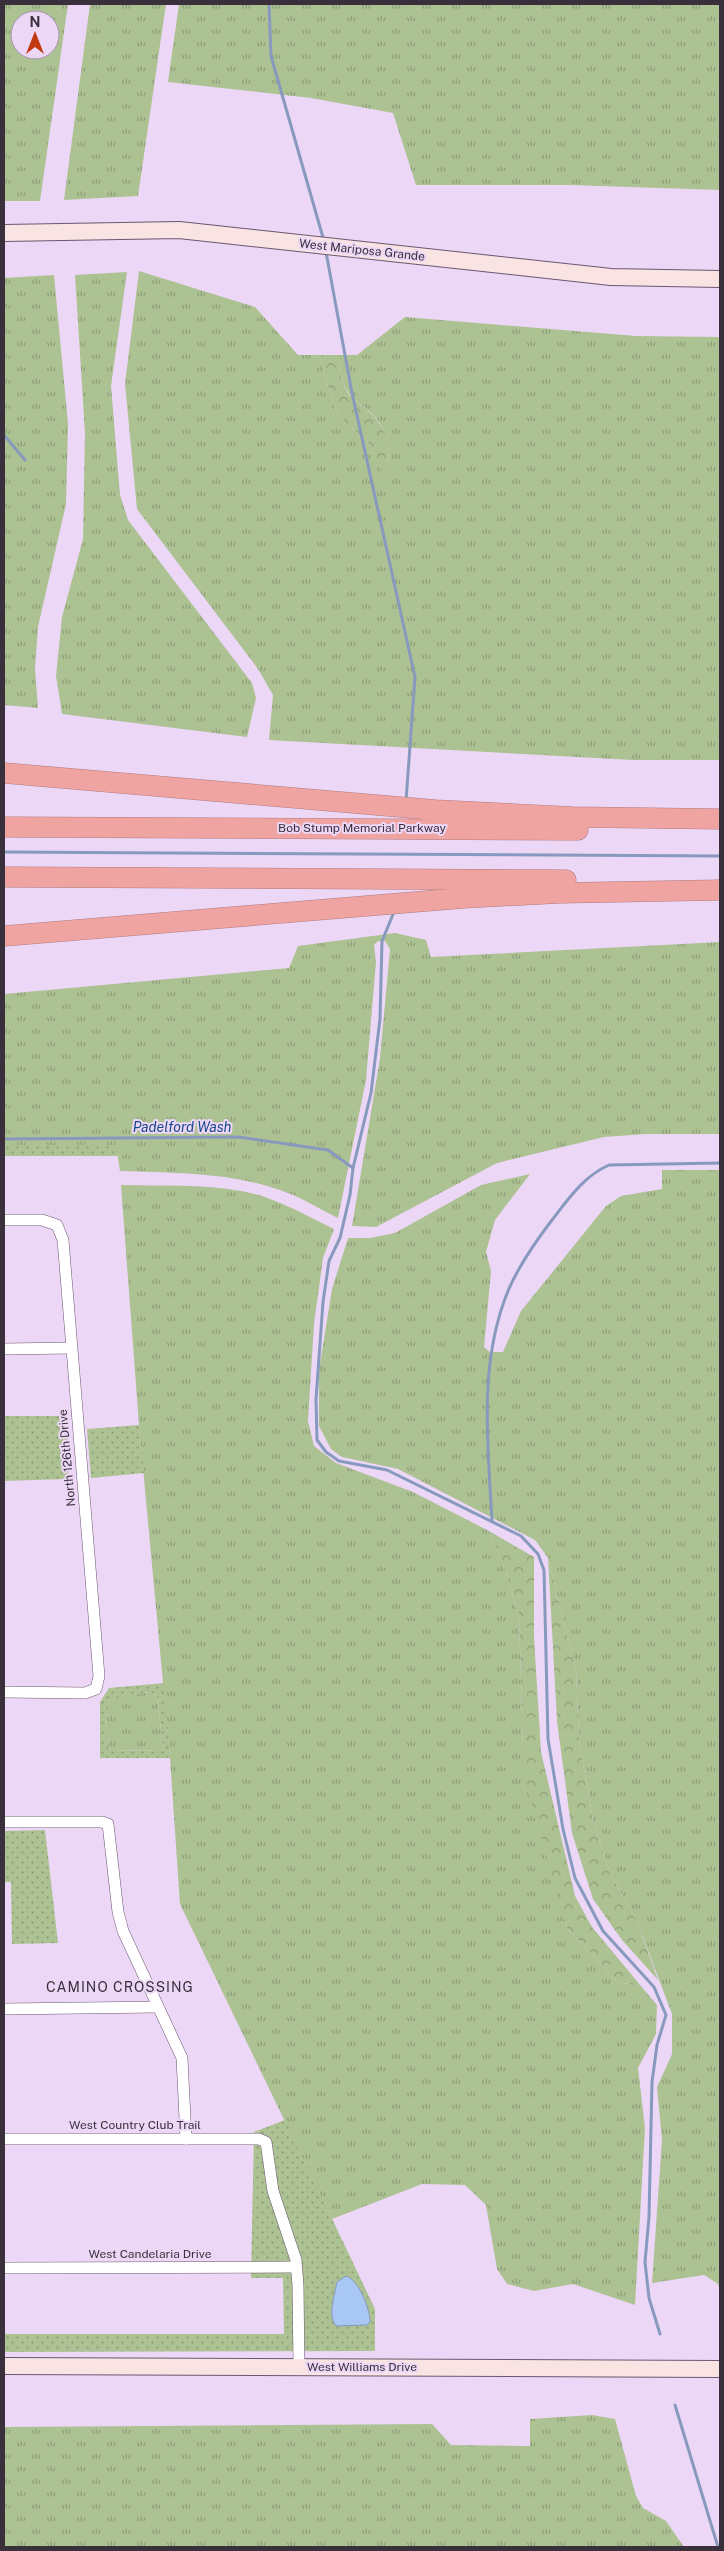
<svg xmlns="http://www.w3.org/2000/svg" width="724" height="2551" viewBox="0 0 724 2551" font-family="'Public Sans',sans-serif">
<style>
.grass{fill:url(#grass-tufts);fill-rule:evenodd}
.forest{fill:url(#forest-crowns)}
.park{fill:url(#park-dots);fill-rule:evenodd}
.water{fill:#a8c7f5;stroke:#879abe}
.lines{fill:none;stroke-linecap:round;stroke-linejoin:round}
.stream{stroke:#879abe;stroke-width:3}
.street-casing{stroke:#6a5771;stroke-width:12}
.secondary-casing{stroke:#6a5771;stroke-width:18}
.highway-casing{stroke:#b07b7e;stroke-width:21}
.street{stroke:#fff;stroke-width:11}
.secondary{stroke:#fae4e3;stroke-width:16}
.highway{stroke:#f0a4a2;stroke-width:20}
.labels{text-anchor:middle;stroke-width:4;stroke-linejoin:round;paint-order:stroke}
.street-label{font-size:12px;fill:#39303c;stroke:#edd7f6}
.water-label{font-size:14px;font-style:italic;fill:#18488a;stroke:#edd7f6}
.neighbourhood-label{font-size:14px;letter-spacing:1px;fill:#39303c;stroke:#edd7f6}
</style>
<defs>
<pattern id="grass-tufts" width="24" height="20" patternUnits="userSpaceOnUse" patternTransform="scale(1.25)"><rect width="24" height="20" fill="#adc293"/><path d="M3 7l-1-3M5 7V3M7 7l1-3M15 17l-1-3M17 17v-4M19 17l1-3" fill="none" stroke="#8e9e79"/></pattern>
<pattern id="forest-crowns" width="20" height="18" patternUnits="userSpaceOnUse" patternTransform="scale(1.25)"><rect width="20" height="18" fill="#adc293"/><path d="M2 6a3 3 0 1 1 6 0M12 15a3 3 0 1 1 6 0" fill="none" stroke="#8e9e79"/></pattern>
<pattern id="park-dots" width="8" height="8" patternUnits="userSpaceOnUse" patternTransform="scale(1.25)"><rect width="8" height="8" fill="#adc293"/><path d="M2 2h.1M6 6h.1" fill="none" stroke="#8e9e79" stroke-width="1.8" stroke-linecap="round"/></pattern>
</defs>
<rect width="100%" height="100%" fill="#edd7f6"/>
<!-- grass -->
<g class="grass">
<path d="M 4,4 L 68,4 L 40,201 L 4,201 ZM 20,20 L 50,20 L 50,50 L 20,50 Z"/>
<polygon points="90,4 166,4 138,196 64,200"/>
<polygon points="179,4 720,4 720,190 569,185 416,185 393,113 311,98 168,82"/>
<path d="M 139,271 L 255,307 L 298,355 L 319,355 L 334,407 L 344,421 L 369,443 L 384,474 C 393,459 388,434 377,419 C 369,409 356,403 348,392 C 340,381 340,369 340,355 L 357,355 L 405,317 L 636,336 L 720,337 L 720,760 L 633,760 L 269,740 L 273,695 L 258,669 L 137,509 L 125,384 Z"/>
<polygon points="127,272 111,386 120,495 128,520 252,683 256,698 247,737 62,714 56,676 62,617 83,539 85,433 75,275"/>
<polygon points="54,275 68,424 66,504 38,627 35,669 38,708 4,705 4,278"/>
<path d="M 395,933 L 426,940 L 431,957 L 720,942 L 720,1134 L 646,1134 L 604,1137 L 497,1163 L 376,1227 L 352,1226 L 380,1058 L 390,949 L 385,941 L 378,941 L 374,945 L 376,962 L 366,1080 L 338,1218 C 323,1211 309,1202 293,1195 C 239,1172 178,1173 120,1171 L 116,1145 L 4,1145 L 4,994 L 289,968 L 298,946 Z"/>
<polygon points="662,1170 720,1170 720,2291 718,2284 704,2275 652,2283 662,2140 657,2087 672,2054 672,2014 638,1924 610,1873 594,1825 579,1741 576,1669 548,1558 535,1540 398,1469 342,1457 331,1449 319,1426 319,1370 332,1289 348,1238 370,1238 395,1233 481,1185 530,1174 495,1220 486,1252 491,1271 484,1347 490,1352 503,1352 521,1311 606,1206 621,1196 662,1189"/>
<path d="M 121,1185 C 161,1186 202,1184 241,1191 C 273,1196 305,1215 334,1229 L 323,1258 L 314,1324 L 308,1421 L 314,1446 L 336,1463 L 413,1492 L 489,1531 L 503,1564 L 519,1615 L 523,1748 L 567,1928 L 617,1982 L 641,1986 L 657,2005 L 656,2034 L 638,2068 L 645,2128 L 635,2305 L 573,2284 L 534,2291 L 507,2284 L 497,2269 L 486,2205 L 465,2185 L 422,2184 L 332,2219 L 180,1904 L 170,1758 L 139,1425 Z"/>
<path d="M 151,1692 L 157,1696 L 163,1749 L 160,1751 L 111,1750 L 108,1748 C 106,1698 99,1697 151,1692 Z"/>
<polygon points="592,2415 615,2419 636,2496 643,2508 666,2521 684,2547 4,2547 4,2427 432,2424 451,2445 530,2446 530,2419"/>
</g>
<!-- forest -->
<g class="forest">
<path d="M 319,355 L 340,355 C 340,369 340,381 348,393 C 356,403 369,409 377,420 C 389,435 393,459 384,475 L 369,443 L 344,421 L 334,407 Z"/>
<polygon points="489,1531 534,1557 534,1637 541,1752 575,1896 592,1927 641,1986 617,1982 567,1928 528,1792 523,1748 519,1615 503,1564"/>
<polygon points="548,1558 576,1669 579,1741 594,1825 610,1873 638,1924 658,1980 622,1940 593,1899 572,1833 557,1721"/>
</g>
<!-- park -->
<g class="park">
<polygon points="4,1145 116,1145 119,1156 4,1156"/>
<polygon points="4,1416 66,1416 69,1471 65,1479 4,1481"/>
<polygon points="139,1425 144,1473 91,1478 87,1429"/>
<path d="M 164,1683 L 170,1758 L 100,1758 L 100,1702 L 109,1688 ZM 151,1692 L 157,1696 L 163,1749 L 159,1751 L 111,1750 L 108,1748 C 106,1700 100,1697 151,1692 Z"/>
<polygon points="45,1830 58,1943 12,1944 11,1882 4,1882 4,1831"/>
<polygon points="285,2120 375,2309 375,2351 4,2352 4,2334 284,2334 283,2278 251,2278 254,2132"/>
</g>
<!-- water -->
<path class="water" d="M 346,2276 C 359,2280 370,2309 370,2322 L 367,2325 L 336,2326 C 327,2316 335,2294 337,2282 Z"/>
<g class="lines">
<!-- stream -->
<g class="stream">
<polyline points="269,4 271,56 324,241"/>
<polyline points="326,252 352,393 415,677 406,801"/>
<polyline points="4,435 25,460"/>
<polyline points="4,852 720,856"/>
<polyline points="394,912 382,941 380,1019 371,1093 353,1168 350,1195 340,1238 329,1261 323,1302 316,1399 317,1440 326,1452 339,1461 387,1470 521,1536 538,1554 544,1570 548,1739 563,1829 575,1878 603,1931 654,1987 666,2015 657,2045 652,2082 649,2217 645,2262 649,2298 660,2334"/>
<polyline points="4,1139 239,1137 328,1150 353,1168"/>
<path d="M 492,1521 C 488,1445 478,1364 508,1291 C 518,1267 536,1241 552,1220 C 569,1198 584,1176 609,1165 L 720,1163"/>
<polyline points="675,2405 718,2547"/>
</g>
<!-- street casing -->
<g class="street-casing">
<g id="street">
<polyline points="4,1220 42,1220 57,1225 63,1240 99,1676 96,1689 85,1693 4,1692"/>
<polyline points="4,1349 71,1348"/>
<polyline points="4,1822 102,1822 108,1824 118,1912 123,1931 182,2058 186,2139"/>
<polyline points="4,2009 158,2007"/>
<polyline points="4,2139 259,2139 266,2142 273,2191 296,2260 298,2286 299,2367"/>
<polyline points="4,2268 296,2267"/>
</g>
</g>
<!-- secondary casing -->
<g class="secondary-casing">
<g id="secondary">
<polyline points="4,233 179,230 611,277 720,279"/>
<polyline points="4,2366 720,2369"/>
</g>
</g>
<!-- highway casing -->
<g class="highway-casing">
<g id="highway">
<polyline points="4,773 435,810 573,817 720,819"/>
<polyline points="4,827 578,830"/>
<polyline points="4,877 566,880"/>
<polyline points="4,936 463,898 559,893 720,890"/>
</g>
</g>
<!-- street -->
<use href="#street" class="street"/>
<!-- secondary -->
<use href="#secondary" class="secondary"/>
<!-- highway -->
<use href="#highway" class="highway"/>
</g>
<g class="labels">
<!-- street labels -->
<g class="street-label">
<text transform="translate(362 250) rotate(6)" y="4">West Mariposa Grande</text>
<text x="362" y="832">Bob Stump Memorial Parkway</text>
<text transform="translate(67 1458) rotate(-95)" y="4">North 126th Drive</text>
<text x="135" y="2129">West Country Club Trail</text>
<text x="150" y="2258">West Candelaria Drive</text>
<text x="362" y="2371">West Williams Drive</text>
</g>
<!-- water labels -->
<g class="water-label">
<text x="182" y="1132">Padelford Wash</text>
</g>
<!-- neighbourhood labels -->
<g class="neighbourhood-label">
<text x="120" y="1992">CAMINO CROSSING</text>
</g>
</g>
<!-- border -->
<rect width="724" height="2551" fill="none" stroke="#39303c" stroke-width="10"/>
<!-- north arrow -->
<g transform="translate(35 35)"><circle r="24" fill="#edd7f6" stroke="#a594ac"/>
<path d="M0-4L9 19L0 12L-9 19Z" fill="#c23911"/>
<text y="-8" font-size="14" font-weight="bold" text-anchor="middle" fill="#39303c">N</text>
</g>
</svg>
